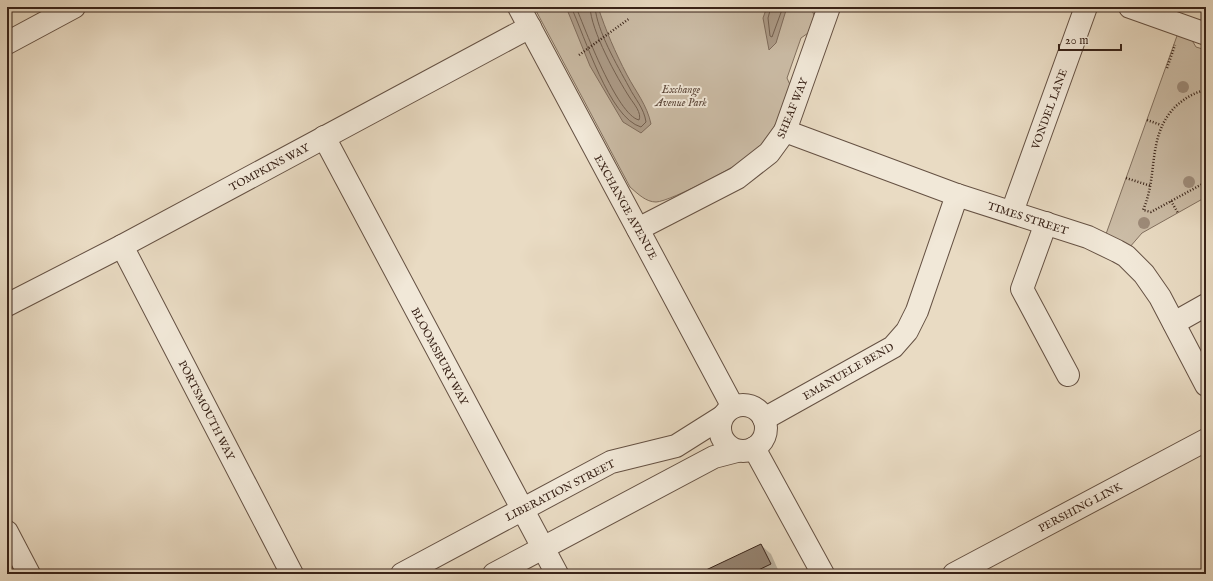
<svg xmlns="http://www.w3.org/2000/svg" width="1213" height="581" viewBox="0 0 1213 581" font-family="'IM FELL English',serif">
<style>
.green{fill:#cbbca6;stroke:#82705f}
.water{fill:#ad9c89;stroke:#7f6c5c}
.shadow{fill:#0003}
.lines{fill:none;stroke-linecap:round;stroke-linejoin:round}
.shore{stroke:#736050;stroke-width:1}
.building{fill:#958371;stroke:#392318}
.minor-casing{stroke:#655143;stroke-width:24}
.path{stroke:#392318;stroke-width:2.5;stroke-dasharray:1 2;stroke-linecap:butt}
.minor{stroke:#f1e8d8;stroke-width:22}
.tree{fill:#9d8b79}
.labels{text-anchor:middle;stroke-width:4;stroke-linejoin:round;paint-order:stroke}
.park-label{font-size:11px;font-style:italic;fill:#5e493c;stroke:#f1e8d8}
.street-label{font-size:11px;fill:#392318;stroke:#f1e8d8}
</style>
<rect width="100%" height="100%" fill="#e9dbc3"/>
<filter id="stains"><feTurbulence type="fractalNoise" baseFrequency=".005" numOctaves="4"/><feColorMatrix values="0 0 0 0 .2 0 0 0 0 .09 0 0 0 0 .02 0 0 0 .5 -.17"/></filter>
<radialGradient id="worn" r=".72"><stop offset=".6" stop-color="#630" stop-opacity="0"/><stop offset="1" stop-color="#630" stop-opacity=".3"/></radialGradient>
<!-- green -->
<g class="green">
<path d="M 534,7 L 811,7 L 815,18 L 811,31 L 801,38 L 787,78 L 791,87 C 783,109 775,131 759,149 C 750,160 670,202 656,202 C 646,202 638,194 630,187 Z"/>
<polygon points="1178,33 1190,37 1196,47 1206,50 1206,197 1142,233 1129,248 1106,234"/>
</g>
<!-- water -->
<g class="water">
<path d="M 566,7 L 598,7 C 606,31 615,52 627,75 C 636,92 647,105 651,124 L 641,133 L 623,122 L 590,66 Z"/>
<polygon points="767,7 787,7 776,43 769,50 763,18"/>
</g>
<!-- shadow -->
<polygon class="shadow" points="761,545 771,554 780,574 709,574"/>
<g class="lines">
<!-- shore -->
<g class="shore">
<path d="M 571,7 C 585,36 609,118 641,127 L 646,122 C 644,108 635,99 629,87 C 617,65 597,31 595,7"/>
<path d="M 576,7 C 585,29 617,115 639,120 C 642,113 634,104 630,98 C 617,78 591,31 590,7"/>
<polyline points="771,7 768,18 770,36 772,37 783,7"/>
</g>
</g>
<!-- building -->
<polygon class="building" points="761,544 771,564 750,574 708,574 706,570"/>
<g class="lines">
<!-- minor casing -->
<g class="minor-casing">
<g id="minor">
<polyline points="519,7 733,407"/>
<polyline points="1130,7 1206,34"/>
<polyline points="7,43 74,7"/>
<polyline points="785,131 957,195 1088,237 1117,251 1126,256 1144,274 1160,297 1206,385"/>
<polyline points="324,137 557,574"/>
<polyline points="1012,212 1086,7"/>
<polyline points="1046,223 1022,289 1068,375"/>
<polyline points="638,229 737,178 769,153 785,131 829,7"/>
<polyline points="122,246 292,574"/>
<polyline points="7,305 122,246 530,27"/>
<polyline points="1174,323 1206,305"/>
<circle cx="743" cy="428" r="23"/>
<polyline points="764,419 893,347 907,331 917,311 957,195"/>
<polyline points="754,448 823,574"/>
<polyline points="7,532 29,574"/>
<polyline points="402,574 611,462 676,446 722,417"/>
<polyline points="494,574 714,457 737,451"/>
<polyline points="954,574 1206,440"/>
</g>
</g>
<!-- path -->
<g class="path">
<polyline points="579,55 630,18"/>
<polyline points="1167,68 1175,45"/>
<path d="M 1206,90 C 1195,92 1185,98 1176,106 C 1146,136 1159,174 1143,210 L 1151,212 L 1206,182"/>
<polyline points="1147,120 1161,125"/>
<polyline points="1126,178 1151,186"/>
<polyline points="1171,201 1178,213"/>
</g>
<!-- minor -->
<use href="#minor" class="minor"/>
</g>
<!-- trees -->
<g class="tree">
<circle cx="1183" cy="87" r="6"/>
<circle cx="1189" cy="182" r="6"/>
<circle cx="1144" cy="223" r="6"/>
</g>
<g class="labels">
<!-- park labels -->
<g class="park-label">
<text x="681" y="93">Exchange<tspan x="681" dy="13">Avenue Park</tspan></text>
</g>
<!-- street labels -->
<g class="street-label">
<text transform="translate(792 108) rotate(-68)" y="4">SHEAF WAY</text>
<text transform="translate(1049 109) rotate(-70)" y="4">VONDEL LANE</text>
<text transform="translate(269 167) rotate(-28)" y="4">TOMPKINS WAY</text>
<text transform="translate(626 207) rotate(61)" y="4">EXCHANGE AVENUE</text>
<text transform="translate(1028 218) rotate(18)" y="4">TIMES STREET</text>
<text transform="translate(440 356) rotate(62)" y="4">BLOOMSBURY WAY</text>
<text transform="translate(848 371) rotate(-30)" y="4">EMANUELE BEND</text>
<text transform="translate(207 410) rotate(63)" y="4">PORTSMOUTH WAY</text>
<text transform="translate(560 490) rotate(-27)" y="4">LIBERATION STREET</text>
<text transform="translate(1080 507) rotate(-28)" y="4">PERSHING LINK</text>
</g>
</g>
<!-- margin -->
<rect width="1213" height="581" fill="none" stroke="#e9dbc3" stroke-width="24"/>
<rect x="8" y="8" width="1197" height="565" fill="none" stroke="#392318" stroke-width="2"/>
<rect x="12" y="12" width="1189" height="557" fill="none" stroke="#392318"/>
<!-- scale -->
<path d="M1059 44v6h62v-6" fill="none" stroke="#392318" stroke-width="2"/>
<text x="1065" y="44" font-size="12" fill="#392318" stroke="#f1e8d8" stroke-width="3" paint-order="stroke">20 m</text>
<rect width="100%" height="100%" filter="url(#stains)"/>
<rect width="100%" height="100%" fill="url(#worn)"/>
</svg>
